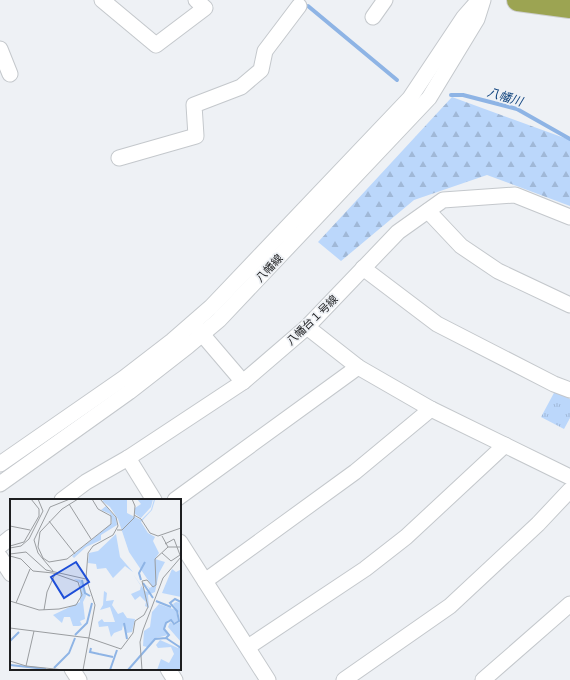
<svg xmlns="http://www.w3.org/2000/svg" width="570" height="680" viewBox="0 0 570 680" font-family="Roboto,'Noto Sans JP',sans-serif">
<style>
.forest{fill:url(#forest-firs)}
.park{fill:url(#park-tufts)}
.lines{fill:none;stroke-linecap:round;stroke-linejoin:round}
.stream{stroke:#8eb4e5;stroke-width:4}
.minor-casing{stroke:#c4c8cc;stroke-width:17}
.highway-casing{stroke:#cdcece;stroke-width:24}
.minor{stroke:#fff;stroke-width:15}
.highway{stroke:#9ca452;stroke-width:22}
.labels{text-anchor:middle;stroke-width:3.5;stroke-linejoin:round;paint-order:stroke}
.street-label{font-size:11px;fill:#1d1e20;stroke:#eef1f5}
.water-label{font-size:12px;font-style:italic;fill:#0f437e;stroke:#eef1f5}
.inset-river{fill:none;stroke:#8eb4e5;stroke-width:2}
.inset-road{fill:none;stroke:#9a9da0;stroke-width:1}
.view{fill:#1d4ed8;fill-opacity:0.15;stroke:#1d4ed8;stroke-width:2}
.inset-edge{fill:none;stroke:#1d1e20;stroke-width:2}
</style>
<defs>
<pattern id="forest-firs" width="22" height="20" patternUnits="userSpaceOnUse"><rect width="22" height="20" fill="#bbd7fb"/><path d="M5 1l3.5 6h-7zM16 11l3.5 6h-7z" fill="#a0b8d7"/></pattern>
<pattern id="park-tufts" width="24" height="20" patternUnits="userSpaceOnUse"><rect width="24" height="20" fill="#bbd7fb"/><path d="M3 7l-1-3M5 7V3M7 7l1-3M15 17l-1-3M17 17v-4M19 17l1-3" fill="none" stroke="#a0b8d7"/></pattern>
</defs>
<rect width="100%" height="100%" fill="#eef1f5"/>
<!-- forest -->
<polygon class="forest" points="452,97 570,140 570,206 487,175 414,200 341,261 318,242"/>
<!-- park -->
<polygon class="park" points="555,391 570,399 570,418 564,429 541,417"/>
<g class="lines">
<!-- stream -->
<g class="stream">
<polyline points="308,6 397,80"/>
<polyline points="451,95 463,95 517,109 570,139"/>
</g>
<!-- minor casing -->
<g class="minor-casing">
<g id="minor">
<polyline points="102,0 156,45 205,8 196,0"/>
<polyline points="373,17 385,0"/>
<polyline points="0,49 10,74"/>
<polyline points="119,158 196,136 194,105 241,87 261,70 265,51 299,6"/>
<polyline points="428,211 461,246 498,271 570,305"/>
<polyline points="363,268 437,324 554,384 570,390"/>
<polyline points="196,327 243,382"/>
<polyline points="307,327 358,367 431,409 570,477"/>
<polyline points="128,458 154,500"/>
<polyline points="0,464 124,378 172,341 211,307 410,98 464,17 479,0"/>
<polyline points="0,484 129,392 188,346 219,320 429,98 477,19 483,0"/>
<polyline points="62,500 86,482 128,458 243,382 307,327 398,232 443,200 515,195 570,217"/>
<polyline points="175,500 358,367"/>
<polyline points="180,542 268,680"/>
<polyline points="0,546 11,537"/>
<polyline points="0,557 11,574"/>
<polyline points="205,581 355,472 431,409"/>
<polyline points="248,647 365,569 406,537 505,445"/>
<polyline points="72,669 79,680"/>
<polyline points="168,669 175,680"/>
<polyline points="344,680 450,606 538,524 570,490"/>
<polyline points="483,680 570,604"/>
</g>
</g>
<!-- highway casing -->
<g class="highway-casing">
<polyline id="highway" points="518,0 570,7"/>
</g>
<!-- minor -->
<use href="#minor" class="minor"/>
<!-- highway -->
<use href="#highway" class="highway"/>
</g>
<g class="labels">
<!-- street labels -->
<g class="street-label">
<text transform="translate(269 268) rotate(-46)" y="4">八幡線</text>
<text transform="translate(312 320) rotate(-44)" y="4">八幡台１号線</text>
</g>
<!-- water labels -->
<g class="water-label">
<text transform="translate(505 97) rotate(17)" y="4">八幡川</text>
</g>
</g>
<!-- overview -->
<g transform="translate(10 499)">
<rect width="171" height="171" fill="#eef1f5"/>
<path d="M 95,0 L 117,0 L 117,14 L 131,21 L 141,11 L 144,0 L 166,0 L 145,1 L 142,11 L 131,23 L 138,34 L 145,38 L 143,42 L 149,54 L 145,60 L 155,63 L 149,74 L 145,93 L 138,96 L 139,109 L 135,107 L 136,103 L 130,97 L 125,101 L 121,95 L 130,91 L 131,87 L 123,75 L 135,92 L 138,93 L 139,89 L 133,84 L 140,89 L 142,87 L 119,53 L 108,20 L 100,8 L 92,2 ZM 96,7 L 106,19 L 107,26 L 91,36 L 91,41 L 76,48 L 64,59 L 62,57 L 102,24 L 100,15 L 91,11 ZM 106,35 L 110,58 L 123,73 L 115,67 L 103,79 L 96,69 L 87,70 L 86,65 L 78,64 L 79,54 L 88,52 ZM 171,62 L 171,98 L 152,94 L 162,70 L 166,73 L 170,71 ZM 64,80 L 72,81 L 76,97 L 73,103 L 75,120 L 70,122 L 72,126 L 69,127 L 63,127 L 60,118 L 54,118 L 52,124 L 43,116 L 70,103 L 70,84 ZM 94,92 L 97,94 L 96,102 L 104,101 L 102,106 L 108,115 L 113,113 L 117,119 L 125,120 L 122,133 L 117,134 L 113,126 L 112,131 L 104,134 L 101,138 L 98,127 L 89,128 L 88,123 L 92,120 L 94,123 L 105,123 L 100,108 L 90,111 L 93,106 ZM 166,103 L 171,104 L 171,143 L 158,128 L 160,123 L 164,126 L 170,123 L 169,114 L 163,105 ZM 149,105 L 166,111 L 168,122 L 163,124 L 158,121 L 154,130 L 158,136 L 146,139 L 137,148 L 133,147 L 134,132 L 140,128 L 142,113 ZM 150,141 L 168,149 L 171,144 L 171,171 L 147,171 L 151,160 L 159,164 L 164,155 L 161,148 L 148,149 L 146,146 Z" fill="#bbd7fb"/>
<path d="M 127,0 L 143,0 L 141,8 L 131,19 L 125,15 L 125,9 L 131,5 Z" fill="#bbd7fb"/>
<path class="inset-river" d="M 72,81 L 75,94 L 80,97M 131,81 L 129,74 L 135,63M 133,84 L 143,99M 146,102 L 161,108M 114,124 L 117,140M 65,136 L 77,124 L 82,104M 156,139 L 159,136 L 154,130 L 156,124 L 161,121 L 164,125 L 169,122 L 167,112 L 160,104 L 165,100 L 171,103M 156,139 L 171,149M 0,142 L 9,133M 81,149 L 80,153 L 89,155M 89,155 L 103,158M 0,166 L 36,170M 44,169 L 59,154 L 65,139M 100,171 L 107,151M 118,171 L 145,140 L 156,139"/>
<path class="inset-road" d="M 68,0 L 52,10 L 30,33 L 28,48 L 33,59 L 39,63 L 57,60 L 101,25 L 101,17 L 88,10 L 82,0M 59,5 L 81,40M 124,16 L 131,20 L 140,34 L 148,37 L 171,29M 39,22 L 65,55M 0,27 L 20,31M 107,31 L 112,31 L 124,19 L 125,7 L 122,0M 0,47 L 14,43 L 29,17 L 29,10 L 21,0M 158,48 L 171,48M 0,49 L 11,47 L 19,40 L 33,12 L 28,0M 152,54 L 161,62 L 170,56 L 164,40 L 155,45M 0,55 L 16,53 L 36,71 L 76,80M 0,57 L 11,60 L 23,72 L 43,74 L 68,83 L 72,96 L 66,106 L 49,110 L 29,111 L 0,102M 43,72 L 28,54 L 24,41 L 40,8 L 60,0M 6,104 L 20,70M 34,111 L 37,93 L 45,75M 0,129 L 79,139 L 111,150 L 123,134 L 125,122 L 134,116 L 138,108 L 132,82 L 137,81 L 143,88 L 146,86 L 145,60 L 158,48 L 152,37M 0,162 L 16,167 L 54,171M 16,167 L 24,132M 73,171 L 85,106 L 76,79 L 78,54 L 83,47 L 103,36 L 108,27 L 106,18 L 90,0M 132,171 L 130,143 L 133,131 L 153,79 L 171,58"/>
<path class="view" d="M 66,63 L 79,83 L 54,99 L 41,78 Z"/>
<rect width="171" height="171" class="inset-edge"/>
</g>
</svg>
